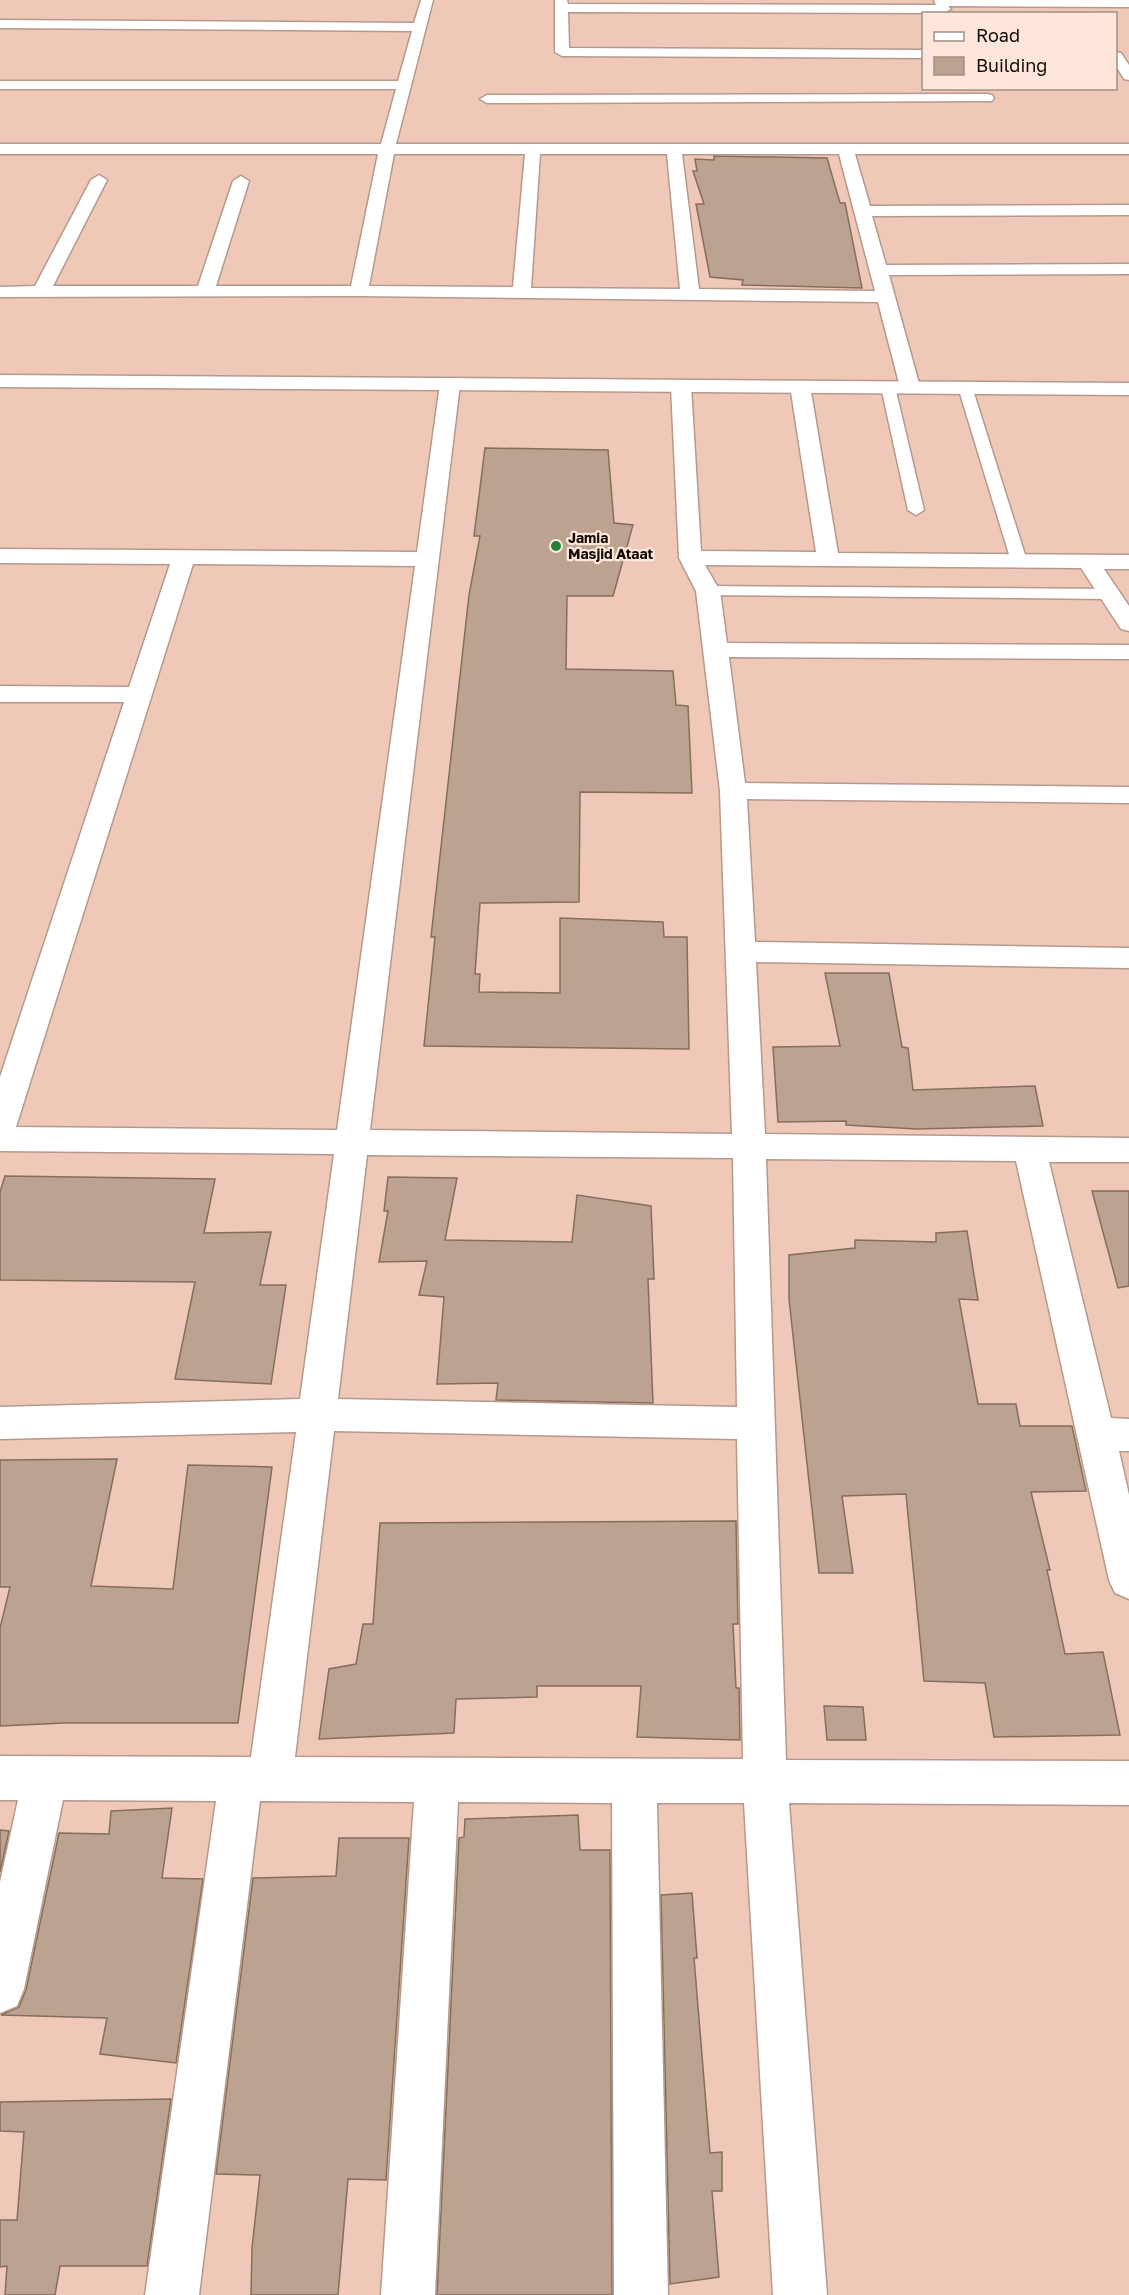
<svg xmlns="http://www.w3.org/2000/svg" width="1129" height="2295" viewBox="0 0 1129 2295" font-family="'Golos Text',sans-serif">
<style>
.built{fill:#efc8b8;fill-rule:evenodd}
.building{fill:#bba390;stroke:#856e5c;stroke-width:1.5}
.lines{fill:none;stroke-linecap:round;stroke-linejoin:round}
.lane-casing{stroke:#b6998d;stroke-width:3}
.street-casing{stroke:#b6998d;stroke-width:3}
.secondary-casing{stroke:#b6998d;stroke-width:3}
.lane{fill:#fff;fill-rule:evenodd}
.street{fill:#fff;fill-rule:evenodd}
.secondary{fill:#fff;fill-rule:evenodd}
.poi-dot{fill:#208235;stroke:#ffe6db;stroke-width:2}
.labels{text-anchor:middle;stroke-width:4.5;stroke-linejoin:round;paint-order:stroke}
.far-poi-label{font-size:14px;font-weight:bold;fill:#130a06;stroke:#ffe6db;text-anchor:start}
</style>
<rect width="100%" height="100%" fill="#f6d7ca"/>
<!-- built -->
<path class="built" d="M 0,0 L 1129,0 L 1129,2295 L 0,2295 ZM 924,14 L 1116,14 L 1116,88 L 924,88 Z"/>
<!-- building -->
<g class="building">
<polygon points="714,156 827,158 840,203 845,203 862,288 742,285 743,280 710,277 696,204 704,204 693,171 697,171 695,159 714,160"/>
<polygon points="485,448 608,450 614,523 633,525 613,596 567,596 566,669 673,671 676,705 688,706 692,793 580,792 579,902 480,903 475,974 480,974 479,992 560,993 560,918 663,922 664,937 687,937 689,1049 424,1046 435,937 431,937 469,595 480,536 474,536"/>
<polygon points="825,973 889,973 902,1047 908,1048 913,1090 1035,1086 1043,1126 917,1129 846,1125 846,1121 778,1122 773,1047 840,1046"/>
<polygon points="5,1176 215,1179 204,1233 271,1232 260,1285 286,1285 271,1384 175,1379 195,1282 0,1280 0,1192"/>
<polygon points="388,1177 457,1178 445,1240 572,1242 577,1195 651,1206 654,1279 648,1279 653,1403 496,1400 498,1383 437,1384 444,1297 419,1295 427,1261 379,1262 388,1211 384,1211"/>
<polygon points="1092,1191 1129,1191 1129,1286 1118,1288"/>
<polygon points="967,1231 978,1300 959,1299 978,1404 1016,1404 1020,1426 1072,1426 1086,1491 1031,1492 1050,1570 1047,1570 1065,1654 1103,1652 1120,1735 994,1737 985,1683 924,1681 906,1494 842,1496 853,1573 819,1573 789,1299 789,1255 855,1248 855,1240 936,1242 936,1233"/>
<polygon points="117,1459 91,1586 173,1589 188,1465 272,1467 238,1723 64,1723 0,1726 0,1628 10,1587 0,1587 0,1460"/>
<polygon points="736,1521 738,1624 733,1624 736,1688 739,1688 740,1740 637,1737 641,1686 537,1686 537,1697 456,1699 454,1733 319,1739 329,1669 356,1664 363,1624 373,1624 380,1523"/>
<polygon points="824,1706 863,1707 866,1740 827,1740"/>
<polygon points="172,1808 162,1878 203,1879 176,2063 100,2054 107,2018 1,2015 19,2007 26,1990 59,1833 109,1834 111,1811"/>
<polygon points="578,1815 580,1850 610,1850 612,2295 437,2295 459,1838 464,1837 465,1819"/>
<polygon points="0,1830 9,1831 0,1872"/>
<polygon points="339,1838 409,1838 386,2180 348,2179 338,2295 251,2295 252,2248 260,2175 216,2174 253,1878 336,1876"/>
<polygon points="692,1893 697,1958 694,1958 710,2153 722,2152 722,2191 712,2191 719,2277 670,2284 661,1895"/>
<polygon points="171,2099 147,2266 60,2266 55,2295 5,2295 7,2266 0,2267 0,2220 17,2220 24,2132 0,2131 0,2102"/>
</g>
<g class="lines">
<!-- lane casing -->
<g class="lane-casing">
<g id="lane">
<polygon points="888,383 895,387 924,510 916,515 908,510 881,387"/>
<polygon points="965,383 972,387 1027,561 1025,565 1013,565 1011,561 958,387"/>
<polygon points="708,586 1109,589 1117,594 1109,599 702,595 700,591 702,587"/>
</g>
</g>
<!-- street casing -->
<g class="street-casing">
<g id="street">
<path d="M 421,0 L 433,0 L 396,144 L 1129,144 L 1129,154 L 855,154 L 870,206 L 1129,205 L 1129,215 L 872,216 L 886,265 L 1129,264 L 1129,274 L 889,275 L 920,387 L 917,391 L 903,391 L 900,387 L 878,302 L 359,296 L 0,297 L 0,287 L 35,286 L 91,180 L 99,175 L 107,180 L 53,286 L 198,286 L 233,181 L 241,176 L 249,181 L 216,286 L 351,286 L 378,154 L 0,154 L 0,144 L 381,144 L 396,89 L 0,89 L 0,81 L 398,81 L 412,31 L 0,28 L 0,20 L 414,23 ZM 394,154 L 525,154 L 513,287 L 369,286 ZM 540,154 L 667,154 L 680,289 L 531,288 ZM 682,154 L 839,154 L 875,291 L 699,289 Z"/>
<polygon points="555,0 567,0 568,4 936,5 934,0 1129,0 1129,7 948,6 951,9 944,13 568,12 569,48 924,50 924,58 562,56 555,52"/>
<polygon points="1116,52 1121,53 1129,65 1129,80 1124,79 1116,66"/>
<polygon points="987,94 992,95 994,98 992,101 487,103 480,99 487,95"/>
<path d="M 450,378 L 460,384 L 370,1130 L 732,1134 L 720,791 L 696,591 L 679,558 L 671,386 L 674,382 L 688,382 L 691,386 L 701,551 L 816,552 L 790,386 L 793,382 L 807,382 L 810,386 L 838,553 L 1129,555 L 1129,569 L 1104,569 L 1129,606 L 1129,631 L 1121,629 L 1081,568 L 705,565 L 720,591 L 727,643 L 1129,645 L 1129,659 L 729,657 L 745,783 L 1129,787 L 1129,803 L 747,799 L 755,942 L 1129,948 L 1129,968 L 756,962 L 765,1134 L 1129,1138 L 1129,1162 L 1049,1162 L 1111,1418 L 1129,1419 L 1129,1451 L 1119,1451 L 1129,1495 L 1129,1599 L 1115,1593 L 1109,1580 L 1016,1161 L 766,1159 L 786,1760 L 1129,1761 L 1129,1805 L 789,1803 L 827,2295 L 773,2295 L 744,1803 L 657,1803 L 668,2295 L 614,2295 L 612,1803 L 458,1802 L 435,2295 L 381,2295 L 414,1802 L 260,1801 L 199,2295 L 145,2295 L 216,1801 L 63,1800 L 24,1989 L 17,2006 L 0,2013 L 0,1882 L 18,1800 L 0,1800 L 0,1756 L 251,1757 L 296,1432 L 0,1439 L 0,1407 L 300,1399 L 334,1154 L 0,1151 L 0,1077 L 124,702 L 0,702 L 0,686 L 129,687 L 170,564 L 0,563 L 0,549 L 417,552 L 440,384 ZM 193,564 L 415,566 L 337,1130 L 16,1127 ZM 367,1155 L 733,1158 L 737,1407 L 338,1399 ZM 334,1431 L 737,1439 L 743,1759 L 295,1757 Z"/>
</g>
</g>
<!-- secondary casing -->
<g class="secondary-casing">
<polygon id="secondary" points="0,375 1129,383 1129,395 0,387"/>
</g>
<!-- lane -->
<use href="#lane" class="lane"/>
<!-- street -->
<use href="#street" class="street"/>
<!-- secondary -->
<use href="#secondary" class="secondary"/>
</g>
<!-- markers -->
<circle class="poi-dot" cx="556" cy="546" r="6"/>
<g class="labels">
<!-- far-poi labels -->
<g class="far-poi-label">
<text x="568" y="543">Jamia<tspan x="568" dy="16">Masjid Ataat</tspan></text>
</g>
</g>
<!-- legend -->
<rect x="922" y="12" width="195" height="78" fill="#ffe6db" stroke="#a18e86" stroke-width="1.5"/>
<rect x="934" y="32" width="30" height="9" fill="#ffffff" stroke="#a18e86" stroke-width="1.5"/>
<text x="976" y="42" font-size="18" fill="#130a06">Road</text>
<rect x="934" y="57" width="30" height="18" fill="#bba390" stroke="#a18e86" stroke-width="1.5"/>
<text x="976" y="72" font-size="18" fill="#130a06">Building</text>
</svg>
